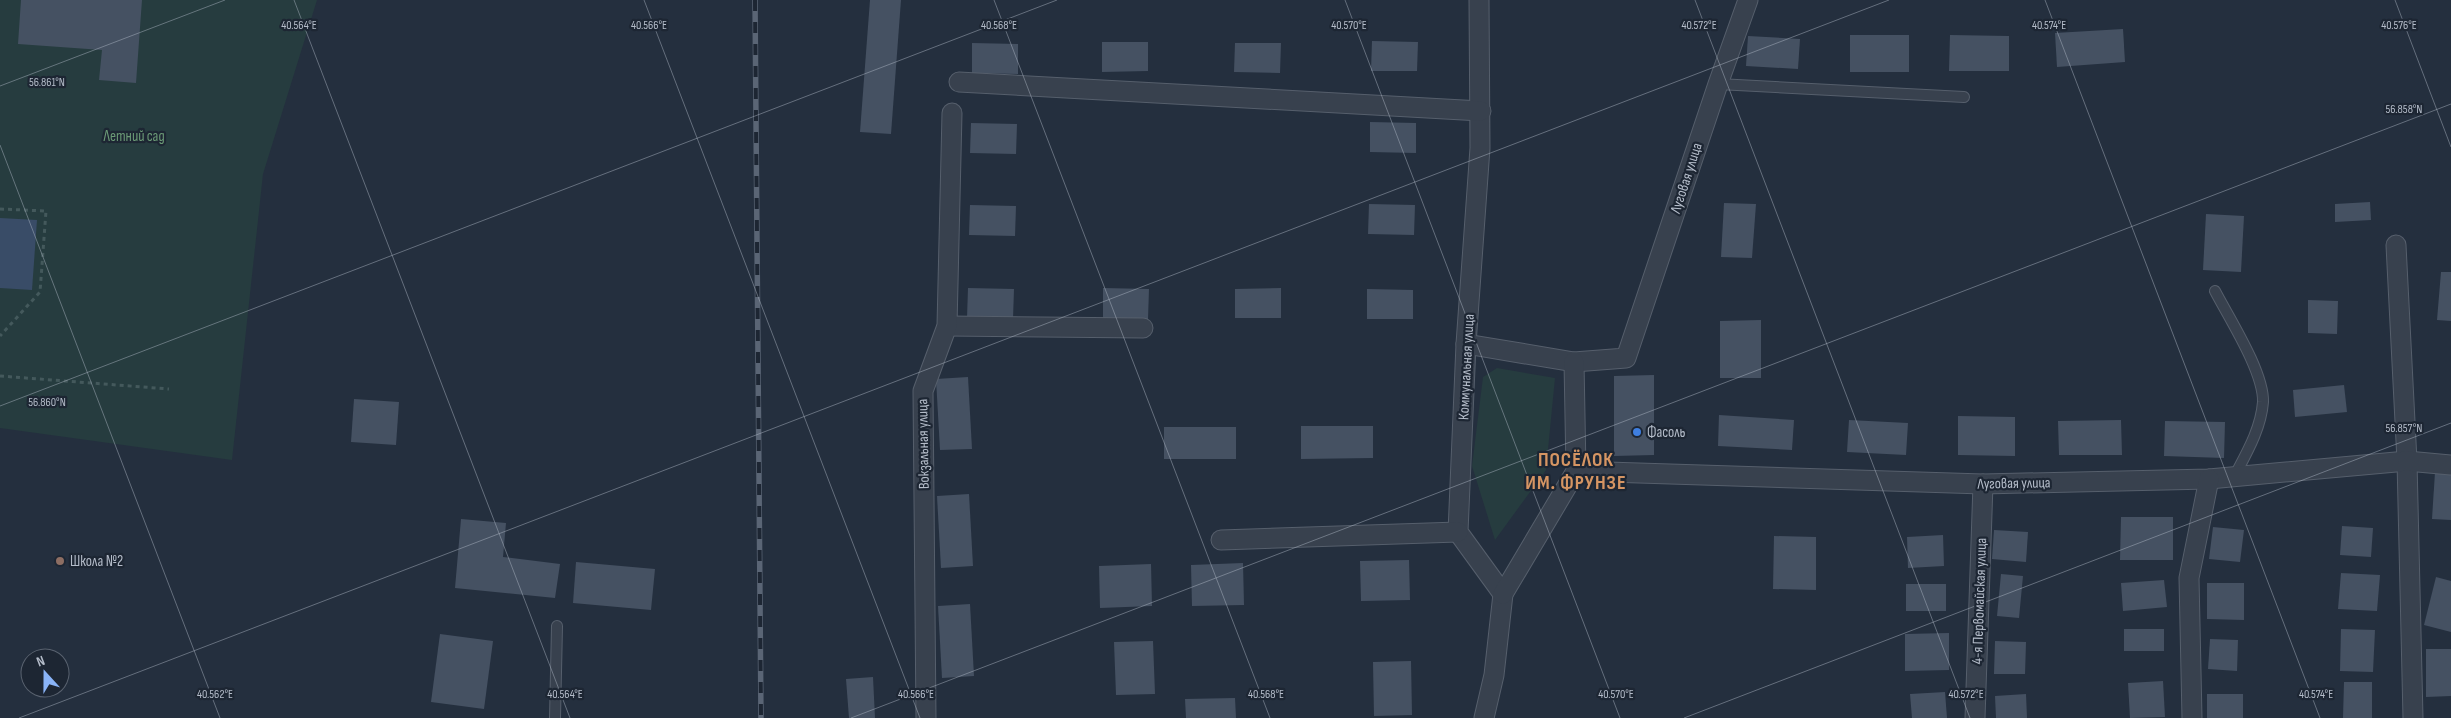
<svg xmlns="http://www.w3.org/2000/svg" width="2451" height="718" viewBox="0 0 2451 718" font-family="'Sofia Sans Condensed',sans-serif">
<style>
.green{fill:#263c3f}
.water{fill:#394c67}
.building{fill:#455162}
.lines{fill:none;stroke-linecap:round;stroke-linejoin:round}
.lane-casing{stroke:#565f6c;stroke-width:12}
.street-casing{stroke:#565f6c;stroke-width:21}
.path{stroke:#44595c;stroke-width:3;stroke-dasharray:4 4;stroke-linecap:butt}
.lane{stroke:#38414e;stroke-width:10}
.street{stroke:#38414e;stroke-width:19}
.rail-casing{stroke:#5a6575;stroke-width:5.5}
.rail{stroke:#1d2633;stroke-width:4;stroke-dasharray:11;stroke-linecap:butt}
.ticks{fill:none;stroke:#b4bcc9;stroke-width:1;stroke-opacity:0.45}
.shop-dot{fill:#3f7fe0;stroke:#1d2633;stroke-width:2}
.education-dot{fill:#8d6e63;stroke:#1d2633;stroke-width:2}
.labels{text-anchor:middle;stroke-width:4.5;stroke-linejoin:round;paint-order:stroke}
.park-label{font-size:15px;fill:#6b9a76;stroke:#1d2633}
.street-label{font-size:15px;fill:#b4bcc9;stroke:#1d2633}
.poi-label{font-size:15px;fill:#b4bcc9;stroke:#1d2633;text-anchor:start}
.district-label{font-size:20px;font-weight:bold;letter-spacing:1px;fill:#d59563;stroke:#1d2633}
.ticks-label{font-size:12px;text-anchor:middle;fill:#b4bcc9;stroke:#1d2633;stroke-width:4.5;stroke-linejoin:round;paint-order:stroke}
</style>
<rect width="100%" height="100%" fill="#242f3e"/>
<!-- green -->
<g class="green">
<polygon points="0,0 317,0 263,174 232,460 0,428"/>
<polygon points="1497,368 1555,378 1546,470 1495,540 1472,466 1483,377"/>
</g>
<!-- water -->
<polygon class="water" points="0,218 37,220 32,290 0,288"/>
<!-- building -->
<g class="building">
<polygon points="21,0 142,0 136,83 99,80 102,50 18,44"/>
<polygon points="870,0 901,0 891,134 860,132"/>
<polygon points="2123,29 2125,62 2057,67 2055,33"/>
<rect x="1850" y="35" width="59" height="37"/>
<polygon points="1950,35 2009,36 2009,71 1949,71"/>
<polygon points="1748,36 1800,39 1798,69 1746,66"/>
<polygon points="1372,41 1418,42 1417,71 1371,71"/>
<polygon points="1102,42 1148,42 1148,71 1102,72"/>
<polygon points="972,43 1018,44 1018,74 972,73"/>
<polygon points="1235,43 1281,43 1280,73 1234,72"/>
<polygon points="1370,122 1416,123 1416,153 1370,152"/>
<polygon points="971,123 1017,124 1016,154 970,153"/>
<polygon points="2370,202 2371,220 2335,222 2335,204"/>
<polygon points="1724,203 1756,204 1752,258 1721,257"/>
<polygon points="1369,204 1415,205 1414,235 1368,234"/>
<polygon points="970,205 1016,206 1015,236 969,235"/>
<polygon points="2206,214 2244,216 2241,272 2203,270"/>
<polygon points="2441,272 2451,272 2451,321 2437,320"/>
<polygon points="968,288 1014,289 1013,319 967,318"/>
<polygon points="1103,288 1149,289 1148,319 1103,318"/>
<polygon points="1281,288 1281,318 1235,318 1235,289"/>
<polygon points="1367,289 1413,290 1413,319 1367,319"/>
<polygon points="2308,300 2338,301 2337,334 2308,333"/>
<polygon points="1761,320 1761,378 1720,378 1720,321"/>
<polygon points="1654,375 1654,455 1614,456 1614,376"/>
<polygon points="968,377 972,449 940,450 936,379"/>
<polygon points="2344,385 2347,412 2295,417 2293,390"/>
<polygon points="354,399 399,402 396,445 351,442"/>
<polygon points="1719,415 1794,420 1792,450 1718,446"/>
<polygon points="1958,416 2015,417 2015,456 1958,455"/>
<polygon points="1849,420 1908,423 1906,455 1847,452"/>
<polygon points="2121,420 2122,455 2059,455 2058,421"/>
<polygon points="2165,421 2225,422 2224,458 2164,456"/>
<polygon points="1301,426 1373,426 1373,458 1301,459"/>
<rect x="1164" y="427" width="72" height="32"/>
<polygon points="2435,472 2451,473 2451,520 2432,519"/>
<polygon points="969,494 973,566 941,568 937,496"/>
<polygon points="2121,517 2173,517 2173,560 2120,560"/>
<polygon points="461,519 506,523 503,557 560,564 555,598 455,588"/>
<polygon points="2342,526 2373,528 2371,557 2340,555"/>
<polygon points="2213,527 2244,530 2240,562 2209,559"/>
<polygon points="1994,530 2028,532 2026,562 1992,559"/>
<polygon points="1943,535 1944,566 1908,568 1907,537"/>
<polygon points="1774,536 1816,537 1816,590 1773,589"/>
<polygon points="1409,560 1410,600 1361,601 1360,561"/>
<polygon points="576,562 655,569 651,610 573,603"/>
<polygon points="1243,563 1244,605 1192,606 1191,565"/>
<polygon points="1151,564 1152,606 1100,608 1099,566"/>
<polygon points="2341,573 2380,575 2377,611 2338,609"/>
<polygon points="2001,574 2023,576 2019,618 1997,616"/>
<polygon points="2436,577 2451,581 2451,632 2424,625"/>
<polygon points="2164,580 2167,607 2123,611 2121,583"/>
<polygon points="2207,583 2244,583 2244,620 2207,619"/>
<rect x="1906" y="584" width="40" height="27"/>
<polygon points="970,604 974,676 942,678 938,606"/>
<rect x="2124" y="629" width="40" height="22"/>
<polygon points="2341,629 2375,630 2373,672 2340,671"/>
<polygon points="1949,633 1949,670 1905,671 1905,634"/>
<polygon points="440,634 493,641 484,709 431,702"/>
<polygon points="2210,639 2238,640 2237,671 2208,669"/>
<polygon points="1153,641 1155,694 1116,695 1114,642"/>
<polygon points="1995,641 2026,642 2025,674 1994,674"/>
<polygon points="2426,649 2451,649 2451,696 2426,697"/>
<polygon points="1411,661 1412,715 1374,716 1373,662"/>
<polygon points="873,677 875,718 849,718 846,679"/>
<polygon points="2163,681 2165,717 2130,718 2128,683"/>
<polygon points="2344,682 2372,682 2372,718 2343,718"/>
<polygon points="1945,692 1947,718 1912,718 1910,694"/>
<polygon points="2026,694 2027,718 1996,718 1995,696"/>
<rect x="2207" y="694" width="36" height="24"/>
<polygon points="1235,698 1236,718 1186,718 1185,699"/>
</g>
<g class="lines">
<!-- lane casing -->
<g class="lane-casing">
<g id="lane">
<polyline points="1718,84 1964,97"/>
<path d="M 2215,291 C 2229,318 2264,372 2263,402 C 2261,429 2246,454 2234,477"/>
<polyline points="555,718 557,626"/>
</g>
</g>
<!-- street casing -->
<g class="street-casing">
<g id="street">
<polyline points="1479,0 1480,148 1466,344 1458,532 1503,594 1494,675 1484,718"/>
<polyline points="959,82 1481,111"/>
<polyline points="2396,245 2407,461 2413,718"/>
<polyline points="947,326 1143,328"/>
<polyline points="1466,344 1574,362 1626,358 1718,84 1748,0"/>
<polyline points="1576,471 1983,484 2209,479 2407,461 2451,465"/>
<polyline points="1221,540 1458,532"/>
<polyline points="1503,594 1576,471 1574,362"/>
<polyline points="926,718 923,391 947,326 952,113"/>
<polyline points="1975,718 1983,484"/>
<polyline points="2192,718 2189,578 2209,479"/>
</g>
</g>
<!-- path -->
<g class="path">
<polyline points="0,209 46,211 40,292 0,336"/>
<polyline points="0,376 169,389"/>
</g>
<!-- lane -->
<use href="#lane" class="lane"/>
<!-- street -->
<use href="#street" class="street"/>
<!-- rail casing -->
<g class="rail-casing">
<polyline id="rail" points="755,0 761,718"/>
</g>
<!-- rail -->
<use href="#rail" class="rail"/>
</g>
<!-- ticks -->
<path class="ticks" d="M 294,0 L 570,718M 644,0 L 920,718M 994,0 L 1270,718M 1345,0 L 1620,718M 1695,0 L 1970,718M 2045,0 L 2320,718M 2395,0 L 2451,147M 0,86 L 225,0M 0,145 L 220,718M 0,406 L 1057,0M 19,718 L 1889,0M 851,718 L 2451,104M 1684,718 L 2451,423"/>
<!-- markers -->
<circle class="shop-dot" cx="1637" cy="432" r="5"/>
<circle class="education-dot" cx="60" cy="561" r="5"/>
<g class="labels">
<!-- park labels -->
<g class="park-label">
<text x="134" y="141">Летний сад</text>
</g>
<!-- street labels -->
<g class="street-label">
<text transform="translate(1686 178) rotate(-72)" y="5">Луговая улица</text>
<text transform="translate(1466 367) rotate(-87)" y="5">Коммунальная улица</text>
<text transform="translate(923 444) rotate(-91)" y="5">Вокзальная улица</text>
<text transform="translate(2014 483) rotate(-1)" y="5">Луговая улица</text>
<text transform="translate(1979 601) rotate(-88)" y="5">4-я Первомайская улица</text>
</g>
<!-- poi labels -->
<g class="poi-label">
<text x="1647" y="437">Фасоль</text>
<text x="70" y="566">Школа №2</text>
</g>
<!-- district labels -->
<g class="district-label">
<text x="1576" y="466">ПОСЁЛОК<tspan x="1576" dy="23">ИМ. ФРУНЗЕ</tspan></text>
</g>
</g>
<g class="ticks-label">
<text x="1349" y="29">40.570°E</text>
<text x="299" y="29">40.564°E</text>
<text x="649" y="29">40.566°E</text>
<text x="999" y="29">40.568°E</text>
<text x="1699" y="29">40.572°E</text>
<text x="2049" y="29">40.574°E</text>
<text x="2399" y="29">40.576°E</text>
<text x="47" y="86">56.861°N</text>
<text x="2404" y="113">56.858°N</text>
<text x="47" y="406">56.860°N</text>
<text x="2404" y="432">56.857°N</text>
<text x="215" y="698">40.562°E</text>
<text x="565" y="698">40.564°E</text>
<text x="916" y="698">40.566°E</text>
<text x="1266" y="698">40.568°E</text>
<text x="1616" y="698">40.570°E</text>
<text x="1966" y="698">40.572°E</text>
<text x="2316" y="698">40.574°E</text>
</g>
<!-- north arrow -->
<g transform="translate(45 673) rotate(339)"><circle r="24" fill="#1d2633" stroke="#59626f"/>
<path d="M0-4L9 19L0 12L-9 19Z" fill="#8ab4f8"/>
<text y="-8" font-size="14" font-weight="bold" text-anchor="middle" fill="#b4bcc9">N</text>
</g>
</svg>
